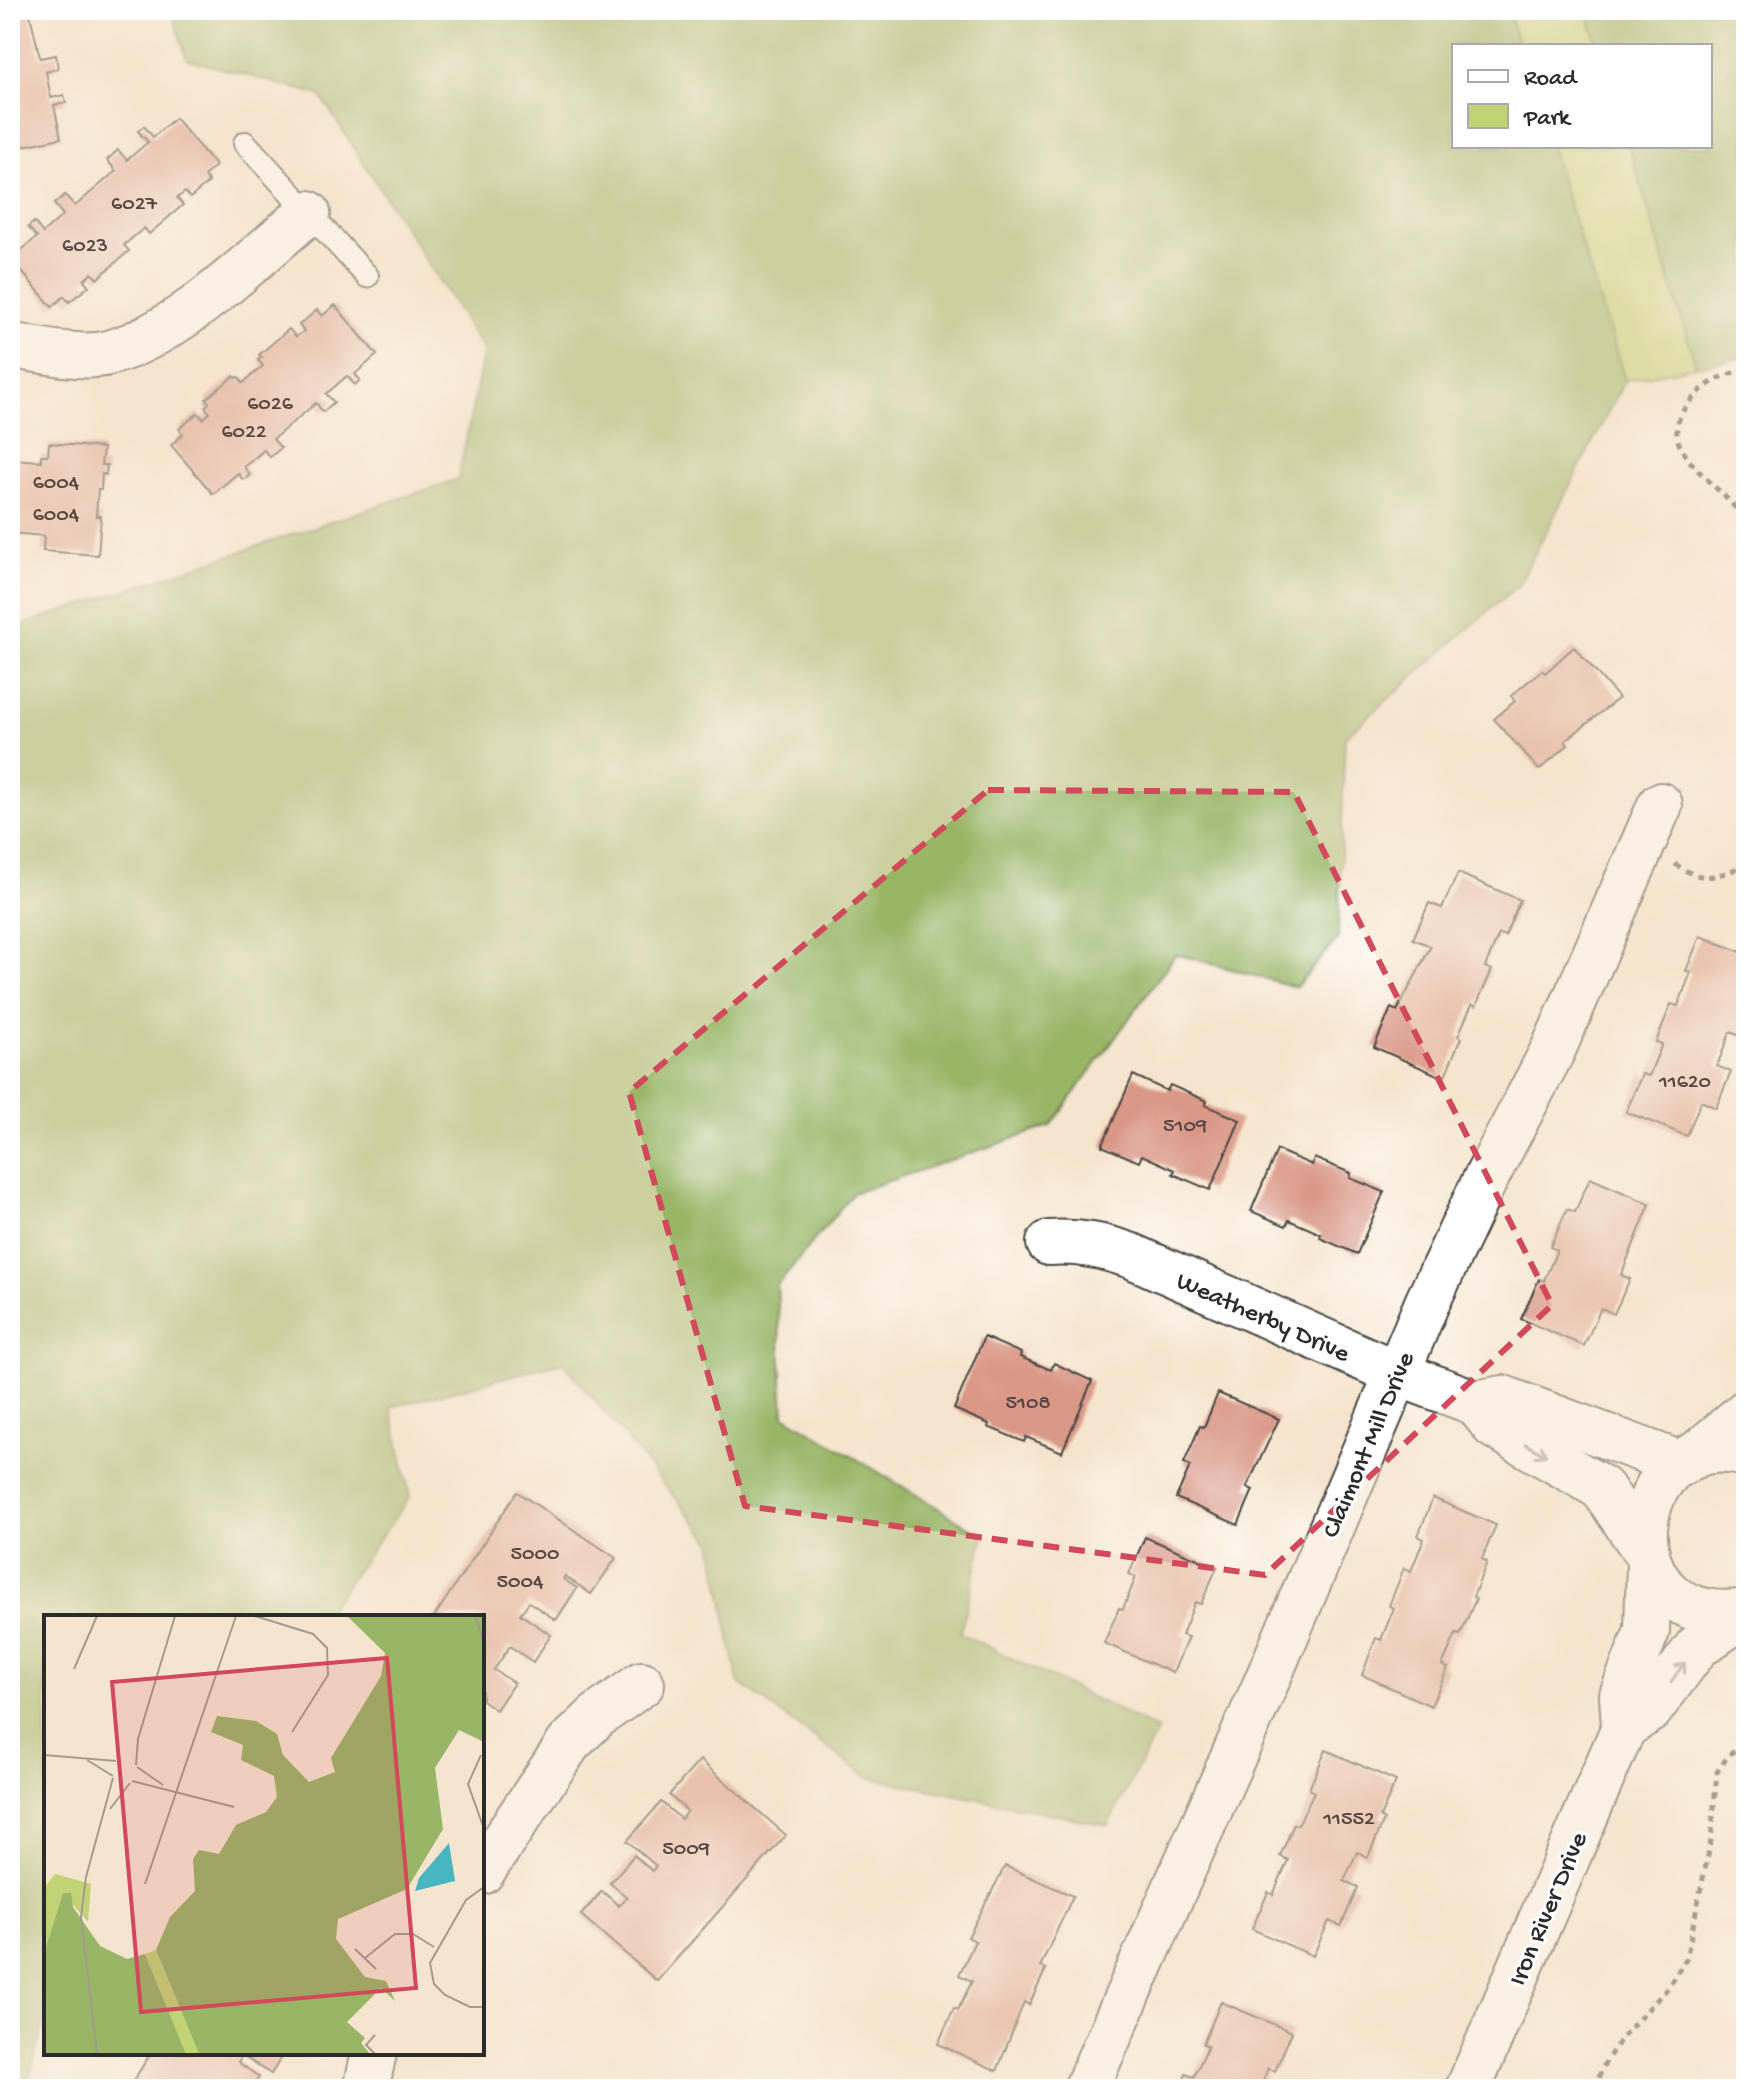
<svg xmlns="http://www.w3.org/2000/svg" width="1756" height="2099" viewBox="0 0 1756 2099" font-family="'Gochi Hand',sans-serif">
<style>
.green{fill:#c2d375;stroke:#767f50;stroke-width:2}
.forest{fill:#99b566;stroke:#627048;stroke-width:2}
.building{fill:#da9887}
.lines{fill:none;stroke-linecap:round;stroke-linejoin:round}
.lane-casing{stroke:#494743;stroke-width:26}
.street-casing{stroke:#494743;stroke-width:48}
.secondary-casing{stroke:#494743;stroke-width:48}
.path{stroke:#494743;stroke-width:5;stroke-dasharray:6 6;stroke-linecap:butt}
.lane{stroke:#fff;stroke-width:22}
.street{stroke:#fff;stroke-width:44}
.secondary{stroke:#fff;stroke-width:44}
.oneway{stroke:#a0a0a0}
.marked{fill:none;stroke:#d1495b;stroke-width:6;stroke-dasharray:16 10;stroke-linejoin:round}
.labels{text-anchor:middle;stroke-width:6;stroke-linejoin:round;paint-order:stroke}
.number-label{font-size:22px;fill:#574642}
.street-label{font-size:26px;fill:#2b2b2b;stroke:#fff}
.inset-road{fill:none;stroke:#a59b8d;stroke-width:2}
.view{fill:#d1495b;fill-opacity:0.15;stroke:#d1495b;stroke-width:4}
.inset-edge{fill:none;stroke:#2b2b2b;stroke-width:4}
</style>
<rect width="100%" height="100%" fill="#fff"/>
<filter id="ink" filterUnits="userSpaceOnUse"><feTurbulence type="fractalNoise" baseFrequency=".0125" numOctaves="2"/><feDisplacementMap in="SourceGraphic" scale="16" xChannelSelector="R" yChannelSelector="G"/><feConvolveMatrix kernelMatrix="1 2 1 2 8 2 1 2 1" color-interpolation-filters="sRGB"/></filter>
<filter id="wash" filterUnits="userSpaceOnUse"><feTurbulence type="fractalNoise" baseFrequency=".006" numOctaves="4" result="noise"/><feDisplacementMap in="SourceGraphic" scale="32" xChannelSelector="R" yChannelSelector="G"/><feGaussianBlur stdDeviation="1.8" result="paint"/><feColorMatrix in="noise" values="0 0 0 0 0 0 0 0 0 0 0 0 0 0 0 0 0 1.4 0 .05"/><feComposite in="paint" operator="in"/></filter>
<g filter="url(#wash)">
<rect width="100%" height="100%" fill="#f6e5ce"/>
<!-- green -->
<g class="green">
<polygon points="1507,10 1587,10 1598,46 1519,46"/>
<polygon points="1550,146 1629,146 1696,366 1625,380"/>
</g>
<!-- forest -->
<g class="forest">
<polygon points="171,10 217,10 224,17 233,10 1507,10 1519,46 1454,46 1454,146 1550,146 1625,380 1519,584 1345,737 1338,938 1296,987 1176,954 1051,1126 853,1193 777,1285 784,1415 984,1536 960,1633 1158,1730 1108,1825 867,1777 738,1682 712,1542 563,1362 391,1407 410,1497 323,1617 46,1617 46,2015 26,2089 10,2089 10,629 458,479 484,351 320,95 187,59"/>
<polygon points="1587,10 1746,10 1746,357 1696,366 1629,146 1710,146 1710,46 1598,46"/>
</g>
<g id="blocks">
<!-- building -->
<g class="building">
<polygon points="10,10 29,10 40,58 56,55 58,68 46,72 51,98 64,95 66,103 54,105 61,138 10,149"/>
<polygon points="175,118 216,166 204,176 209,182 190,198 185,192 177,198 183,205 149,234 144,228 124,245 129,251 97,279 92,273 84,280 89,286 69,302 64,296 52,307 11,259 37,237 28,227 34,222 43,233 63,215 54,204 65,195 75,206 116,171 107,160 118,150 127,160 148,142 138,131 144,126 153,137"/>
<polygon points="335,305 377,355 355,374 360,380 355,385 347,376 326,394 334,402 323,412 316,403 273,439 281,448 270,457 264,450 244,467 250,475 243,480 238,473 213,494 171,445 183,434 179,429 198,413 203,419 210,413 205,407 209,403 206,399 234,376 236,378 239,377 243,383 263,366 258,360 262,357 259,355 289,329 296,337 304,331 299,325 317,310 322,316"/>
<polygon points="49,443 103,448 101,465 107,465 106,475 102,474 101,490 98,490 96,516 101,516 98,555 43,551 44,536 10,533 10,459 41,461 41,455 48,455"/>
<polygon points="1574,647 1619,698 1565,741 1568,745 1539,770 1494,719 1515,701 1511,696 1542,670 1545,673"/>
<polygon points="1458,873 1520,900 1505,936 1499,934 1485,967 1492,970 1476,1006 1472,1004 1458,1036 1461,1038 1444,1078 1374,1047 1391,1008 1397,1011 1431,946 1413,939 1429,903 1442,908"/>
<polygon points="1700,936 1746,954 1746,1038 1730,1032 1717,1066 1731,1072 1716,1108 1701,1101 1687,1136 1626,1112 1642,1074 1649,1076 1662,1044 1656,1042 1671,1004 1678,1006 1691,972 1686,971"/>
<polygon points="1133,1075 1167,1091 1170,1085 1207,1101 1205,1105 1240,1120 1210,1190 1173,1174 1175,1170 1142,1155 1139,1162 1102,1146"/>
<polygon points="1277,1150 1312,1165 1314,1158 1351,1173 1350,1178 1384,1192 1357,1254 1320,1238 1321,1234 1289,1220 1286,1226 1251,1211"/>
<polygon points="1590,1178 1650,1204 1621,1275 1630,1279 1614,1314 1601,1308 1584,1346 1521,1319 1539,1279 1544,1281 1557,1250 1550,1247 1567,1209 1575,1212"/>
<polygon points="984,1337 1021,1353 1020,1357 1051,1370 1054,1363 1092,1381 1062,1452 1026,1437 1024,1442 988,1427 989,1424 954,1409"/>
<polygon points="1218,1393 1279,1419 1247,1487 1253,1490 1238,1525 1176,1498 1190,1466 1184,1463 1200,1426 1204,1427"/>
<polygon points="517,1492 616,1558 591,1594 565,1576 563,1579 577,1588 556,1620 529,1602 520,1614 551,1635 533,1662 510,1646 494,1670 514,1683 496,1710 482,1700 482,1617 434,1617"/>
<polygon points="1433,1498 1496,1525 1482,1559 1487,1562 1473,1597 1476,1599 1460,1635 1456,1634 1442,1665 1448,1668 1431,1706 1362,1675 1376,1638 1381,1640 1394,1608 1389,1606 1404,1568 1411,1571 1424,1539 1418,1536"/>
<polygon points="1145,1537 1217,1567 1201,1604 1195,1602 1182,1635 1188,1637 1173,1673 1104,1643 1119,1608 1123,1609 1136,1577 1129,1574"/>
<polygon points="1326,1750 1396,1781 1380,1817 1384,1820 1368,1857 1357,1852 1344,1881 1358,1887 1341,1926 1329,1921 1313,1956 1252,1929 1268,1892 1273,1895 1288,1860 1280,1856 1294,1824 1298,1825 1314,1792 1309,1789"/>
<polygon points="700,1760 786,1835 657,1981 581,1915 602,1891 619,1906 627,1897 610,1883 634,1855 652,1871 656,1866 627,1841 661,1802 681,1819 687,1811 669,1795"/>
<polygon points="1005,1866 1073,1896 1040,1967 1046,1969 1029,2005 1024,2002 997,2071 938,2044 954,2008 958,2010 972,1981 959,1975 975,1941 968,1937"/>
<polygon points="1221,2002 1292,2032 1275,2071 1268,2068 1260,2089 1180,2089 1186,2074 1194,2077 1208,2046 1203,2044"/>
<polygon points="151,2053 284,2053 271,2074 242,2055 238,2062 259,2077 251,2089 128,2089"/>
</g>
</g>
</g>
<g filter="url(#ink)">
<use href="#blocks" fill-opacity="0" stroke="#494743" stroke-width="2"/>
<g class="lines">
<!-- lane casing -->
<g class="lane-casing">
<polyline id="lane" points="245,143 367,276"/>
</g>
<!-- street casing -->
<g class="street-casing">
<g id="street">
<path d="M 10,345 C 37,350 82,360 108,353 C 178,335 252,260 308,213"/>
<path d="M 1049,1243 C 1080,1241 1103,1246 1132,1256 L 1396,1373 L 1476,1403 L 1494,1426 L 1602,1488 L 1645,1551"/>
<polyline points="1476,1403 1503,1398 1681,1464"/>
<polyline points="482,1872 569,1743 597,1716 642,1684"/>
<polyline points="366,2089 374,2053"/>
<polyline points="1086,2089 1266,1683 1427,1303 1484,1182 1553,1050 1660,805"/>
</g>
</g>
<!-- secondary casing -->
<g class="secondary-casing">
<g id="secondary">
<path d="M 1746,1454 C 1622,1421 1601,1634 1746,1611"/>
<polyline points="1693,1457 1746,1412"/>
<polyline points="1624,1727 1650,1710 1697,1647 1746,1613"/>
<polyline points="1468,2089 1624,1727 1622,1695 1647,1631 1649,1563"/>
</g>
</g>
<!-- path -->
<g class="path">
<path d="M 1746,370 C 1724,374 1708,382 1693,398 C 1657,437 1688,460 1717,489 C 1728,499 1737,510 1746,521"/>
<path d="M 1675,864 C 1705,884 1715,877 1746,865"/>
<polyline points="1595,2089 1602,2068 1612,2052 1625,2034 1666,1990 1686,1959 1711,1841 1717,1772 1728,1756 1746,1739"/>
</g>
<!-- lane -->
<use href="#lane" class="lane"/>
<!-- street -->
<use href="#street" class="street"/>
<!-- secondary -->
<use href="#secondary" class="secondary"/>
</g>
<!-- one-way arrows -->
<defs><path id="oneway-shaft" d="M-6 0H5M1.5-3L5.5 0L1.5 3" fill="none" stroke-width="1.6" stroke-linecap="round" stroke-linejoin="round" transform="scale(2)"/></defs>
<g class="oneway">
<use href="#oneway-shaft" transform="translate(1536 1450) rotate(30)"/>
<use href="#oneway-shaft" transform="translate(1678 1672) rotate(-54)"/>
</g>
</g>
<!-- marked area -->
<path d="M0 0H1756V2099H0ZM 988,790 L 1294,792 L 1552,1305 L 1265,1575 L 745,1506 L 629,1092 Z" fill="#f6e5ce" fill-opacity=".55" fill-rule="evenodd"/>
<path class="marked" d="M 988,790 L 1294,792 L 1552,1305 L 1265,1575 L 745,1506 L 629,1092 Z"/>
<g class="labels">
<!-- number labels -->
<g class="number-label">
<text x="134" y="209">6027</text>
<text x="85" y="251">6023</text>
<text x="270" y="409">6026</text>
<text x="244" y="437">6022</text>
<text x="56" y="488">6004</text>
<text x="56" y="520">6004</text>
<text x="1685" y="1087">11620</text>
<text x="1185" y="1131">5109</text>
<text x="1028" y="1408">5108</text>
<text x="535" y="1559">5000</text>
<text x="520" y="1587">5004</text>
<text x="1349" y="1824">11552</text>
<text x="686" y="1854">5009</text>
</g>
<!-- street labels -->
<g class="street-label">
<text transform="translate(1264 1315) rotate(24)" y="9">Weatherby Drive</text>
<text transform="translate(1366 1444) rotate(-67)" y="9">Claimont Mill Drive</text>
<text transform="translate(1546 1908) rotate(-67)" y="9">Iron River Drive</text>
</g>
</g>
<!-- overview -->
<g transform="translate(44 1615)">
<rect width="440" height="440" fill="#f6e5ce"/>
<path d="M 11,259 L 47,269 L 44,307 L 19,278 L 0,338 L 0,273 ZM 112,335 L 155,439 L 142,439 L 101,339 Z" fill="#c2d375"/>
<path d="M 303,1 L 440,1 L 440,127 L 415,115 L 391,153 L 399,214 L 363,274 L 294,304 L 292,324 L 321,362 L 342,366 L 351,386 L 337,373 L 303,407 L 321,423 L 317,428 L 326,439 L 155,439 L 112,335 L 126,302 L 151,276 L 149,244 L 155,235 L 175,239 L 192,210 L 222,197 L 233,182 L 230,161 L 197,145 L 199,130 L 167,117 L 173,101 L 212,106 L 233,119 L 239,140 L 265,167 L 291,157 L 287,143 L 337,61 L 341,38 ZM 19,278 L 27,278 L 29,292 L 56,331 L 83,344 L 101,339 L 142,439 L 0,439 L 0,338 Z" fill="#99b566"/>
<path d="M 405,228 L 411,266 L 371,276 L 375,263 Z" fill="#47b6c0"/>
<path class="inset-road" d="M 211,1 L 269,19 L 283,33 L 284,60 L 248,117M 431,1 L 440,28M 30,54 L 53,1M 0,140 L 72,146M 437,140 L 424,169 L 440,214M 43,145 L 69,161M 92,150 L 94,124 L 131,1M 93,152 L 119,170M 88,166 L 190,192M 66,194 L 86,168M 101,269 L 192,1M 440,272 L 422,285 L 386,348 L 390,369 L 401,380 L 426,392 L 440,392M 311,334 L 332,354M 321,343 L 351,319 L 369,319 L 390,332M 53,439 L 37,302 L 42,262 L 69,163M 331,439 L 322,430 L 331,420"/>
<path class="view" d="M 343,43 L 372,373 L 97,397 L 68,67 Z"/>
<rect width="440" height="440" class="inset-edge"/>
</g>
<!-- margin -->
<rect width="1756" height="2099" fill="none" stroke="#fff" stroke-width="40"/>
<!-- legend -->
<rect x="1452" y="44" width="260" height="104" fill="#ffffff" stroke="#aaaaaa" stroke-width="2"/>
<rect x="1468" y="70" width="40" height="12" fill="#ffffff" stroke="#aaaaaa" stroke-width="2"/>
<text x="1524" y="84" font-size="24" fill="#2b2b2b">Road</text>
<rect x="1468" y="104" width="40" height="24" fill="#c2d375" stroke="#aaaaaa" stroke-width="2"/>
<text x="1524" y="124" font-size="24" fill="#2b2b2b">Park</text>
</svg>
